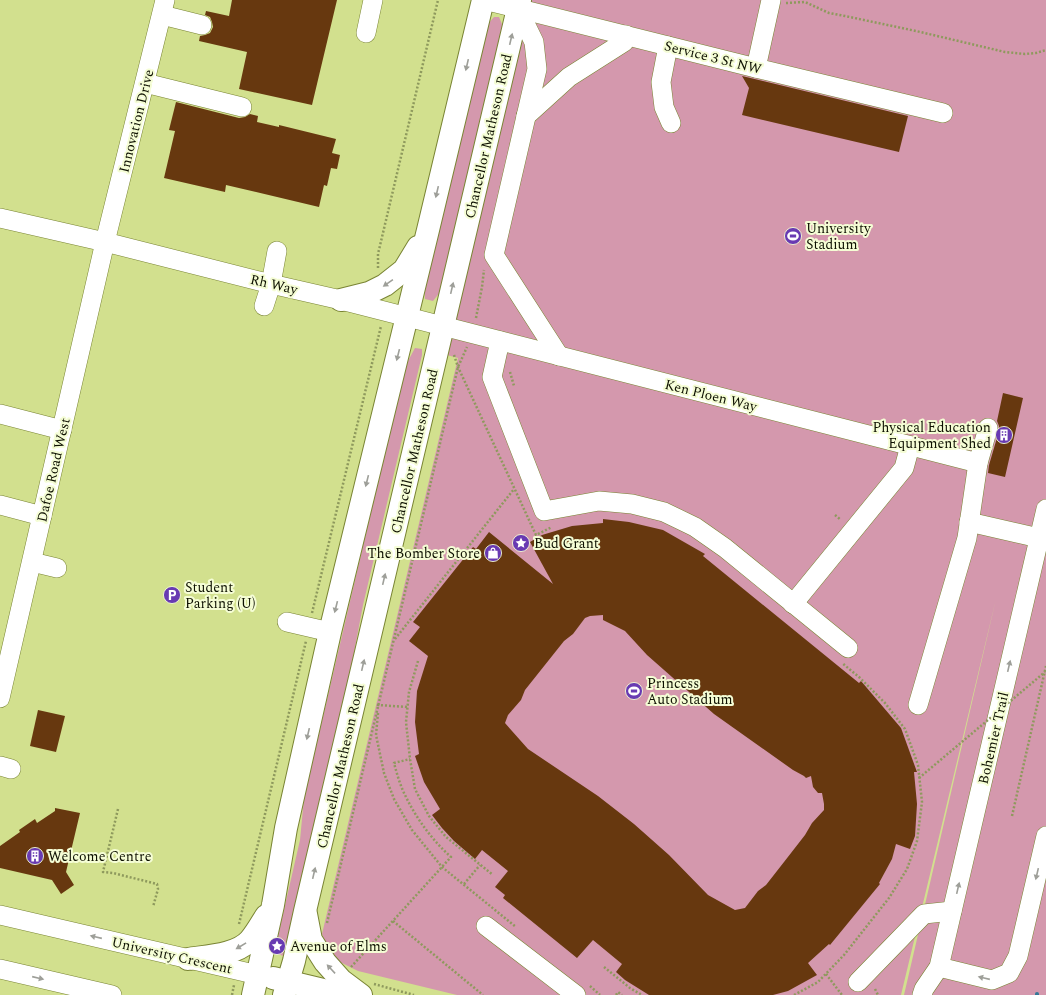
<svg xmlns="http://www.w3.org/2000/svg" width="1046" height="995" viewBox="0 0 1046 995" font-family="Spectral,serif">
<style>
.green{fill:#d498ad}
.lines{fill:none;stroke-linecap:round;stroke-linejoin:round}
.stream{stroke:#357797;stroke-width:4}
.building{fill:#67380f;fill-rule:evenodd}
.minor-casing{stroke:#798433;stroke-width:20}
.major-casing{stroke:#798433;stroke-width:24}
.path{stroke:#8e995d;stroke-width:2.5;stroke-dasharray:2 2;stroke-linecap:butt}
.minor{stroke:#fff;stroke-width:19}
.major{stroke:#fff;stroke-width:22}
.path-bridge{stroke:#8e995d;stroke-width:2.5;stroke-dasharray:2 2;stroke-linecap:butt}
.oneway{fill:#9e9f99}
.labels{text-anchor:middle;stroke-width:4;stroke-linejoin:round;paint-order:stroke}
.street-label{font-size:14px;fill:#0d1000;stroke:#f5fdd5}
.poi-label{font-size:14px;fill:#0d1000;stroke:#f5fdd5;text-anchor:start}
</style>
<rect width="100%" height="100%" fill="#d2e08e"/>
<!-- green -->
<g class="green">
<polygon points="531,0 1046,0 1046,995 904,995 996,599 901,995 457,995 358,971 340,962 327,947 322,934 458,358 447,355"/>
<polygon points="494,17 499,17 504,29 445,286 433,301 425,299 424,285 487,25"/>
<polygon points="415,348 422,349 422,355 363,605 339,732 287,957 274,953 300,840 304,798 400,388 408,361"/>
</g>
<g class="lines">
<!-- stream -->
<polyline class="stream" points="1037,994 1037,995"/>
</g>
<!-- building -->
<g class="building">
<polygon points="232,0 337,0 312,105 239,89 247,52 199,41 200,36 205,35 210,33 213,27 212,22 210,17 205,15 206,11 229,16"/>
<polygon points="742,76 908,116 899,152 742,115 749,88"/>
<polygon points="176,102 239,118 245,117 250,114 258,116 257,122 279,127 279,125 336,139 332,153 340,155 337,169 331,168 327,186 324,185 319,207 226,185 225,192 164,178 175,131 169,130"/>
<polygon points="1003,393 1023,398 1005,477 988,473 989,465 999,431 999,426 997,421"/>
<path d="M 603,519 L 629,522 L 663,530 L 705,554 L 703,556 L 859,683 L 861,681 L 901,728 L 917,772 L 914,772 L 917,804 L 915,836 L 910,849 L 896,844 L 892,859 L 879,883 L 880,884 L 830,945 L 829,944 L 808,963 L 817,975 L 788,991 L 773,995 L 649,995 L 625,980 L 616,972 L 622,964 L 593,940 L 577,958 L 503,898 L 505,895 L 495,887 L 508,871 L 482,850 L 475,859 L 454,841 L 442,828 L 432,815 L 440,809 L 424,782 L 415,756 L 419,754 L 415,722 L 417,691 L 428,656 L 409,641 L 420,627 L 413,622 L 473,547 L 476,549 L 489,532 L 553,584 L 530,542 L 542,535 L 572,526 L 603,523 ZM 603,615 L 603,620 L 625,631 L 647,655 L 714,714 L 793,770 L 804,776 L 806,778 L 811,776 L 813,787 L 818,793 L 822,793 L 824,804 L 824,810 L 812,823 L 805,835 L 784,862 L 766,885 L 758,891 L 745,908 L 735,910 L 708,895 L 669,855 L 634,824 L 598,796 L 528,749 L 505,723 L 508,715 L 521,700 L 525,690 L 564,641 L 573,634 L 585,618 L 590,616 Z"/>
<polygon points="38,710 65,716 56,752 30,746"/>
<polygon points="55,808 80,813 66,872 74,885 61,894 52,880 0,868 0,846 20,832 19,830 35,819 37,823 55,811"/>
</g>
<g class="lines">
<!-- minor casing -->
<g class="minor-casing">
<g id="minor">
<polyline points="484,0 756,68 943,113"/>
<polyline points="518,9 534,42 537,69 494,255 559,356"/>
<polyline points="162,15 202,25"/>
<polyline points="366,33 373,0"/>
<polyline points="668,46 661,82 664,107 671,123"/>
<polyline points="756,68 771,0"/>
<polyline points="145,83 242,107"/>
<polyline points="526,116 569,77 624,42 626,35"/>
<polyline points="0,218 105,242 271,284 341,300 978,463"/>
<polyline points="264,306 271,284 277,251"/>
<polyline points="500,341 492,377 544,511 599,501 632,504 664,512 695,527 725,548 848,648"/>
<polyline points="0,414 62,430"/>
<polyline points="0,505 42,516"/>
<polyline points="969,522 1039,538"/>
<polyline points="32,562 57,568"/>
<polyline points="793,604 904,468 910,446"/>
<polyline points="287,622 330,632"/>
<polyline points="0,698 105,242 165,0"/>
<polyline points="918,705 967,538 978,463 988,428"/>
<polyline points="0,766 11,769"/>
<polyline points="0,915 258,975"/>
<polyline points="486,926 576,995"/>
<polyline points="939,967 992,980 1009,973 1018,956 1046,836"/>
<polyline points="0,969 112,995"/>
<polyline points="858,982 924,914 952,911"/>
<polyline points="922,995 924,989 939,967 1046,509"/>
</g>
</g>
<!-- major casing -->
<g class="major-casing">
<g id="major">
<polyline points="341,300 369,293 385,285 404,270 418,247"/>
<polyline points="306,914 311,940 325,962 341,980 361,995"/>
<path d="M 188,959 C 207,956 237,955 250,940 C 256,933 261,924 266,916"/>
<polyline points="273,978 344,995"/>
<polyline points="253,995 273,905 286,828 330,632 428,230 483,0"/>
<polyline points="284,995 294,961 305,911 520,0"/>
</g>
</g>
<!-- path -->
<g class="path">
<polyline points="786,3 805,2 829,13 845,16 916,31 1005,52 1025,54 1036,53 1046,50"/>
<polyline points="378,268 378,254 438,0"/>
<polyline points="476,318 482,287 484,270"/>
<polyline points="454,355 458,367 536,535 552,527"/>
<polyline points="510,372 514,386"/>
<polyline points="835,515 841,520"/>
<polyline points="312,613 381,326"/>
<polyline points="395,639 514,489"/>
<polyline points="418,661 409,692 406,722 410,759 415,789 429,816 446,837 493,875"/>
<polyline points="378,706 378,705 407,707"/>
<polyline points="378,713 376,735 384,773 394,799 412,830 442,867 516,927"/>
<polyline points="118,809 103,872 113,873 157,884 158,889 153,907"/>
<polyline points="1012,816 1046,666"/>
<polyline points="464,884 480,865"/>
<polyline points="393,921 483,995"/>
<polyline points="327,923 458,367 467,347"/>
<polyline points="239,924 306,641"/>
<path d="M 351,967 L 451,857 C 432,840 416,818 405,795 C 400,785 397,774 394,763 L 410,759"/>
<polyline points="604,967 630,988 642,995"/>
<polyline points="826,974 842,995"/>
<polyline points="374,984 414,995"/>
<polyline points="590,986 600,995"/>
<polyline points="875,989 878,995"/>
<polyline points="232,995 234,985"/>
<polyline points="616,995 618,992 622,995"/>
<polyline points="794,995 818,982 844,955 889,898 907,869 917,841 922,802 918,765 905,729 885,703 859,677 842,663"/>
</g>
<!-- minor -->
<use href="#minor" class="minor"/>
<!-- major -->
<use href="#major" class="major"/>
<!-- path-bridge -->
<polyline class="path-bridge" points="919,778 1045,672"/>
</g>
<!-- one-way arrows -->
<defs><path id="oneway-solid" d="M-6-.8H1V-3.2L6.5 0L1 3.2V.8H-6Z"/></defs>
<g class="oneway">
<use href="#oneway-solid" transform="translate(511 39) rotate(-77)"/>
<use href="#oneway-solid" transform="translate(467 65) rotate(103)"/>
<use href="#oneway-solid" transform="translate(437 192) rotate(103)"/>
<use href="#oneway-solid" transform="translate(388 283) rotate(145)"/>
<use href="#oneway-solid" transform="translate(452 288) rotate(-77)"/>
<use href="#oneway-solid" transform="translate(398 355) rotate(104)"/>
<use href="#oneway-solid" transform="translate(367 481) rotate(104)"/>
<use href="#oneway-solid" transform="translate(384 579) rotate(-77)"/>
<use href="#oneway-solid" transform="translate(336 607) rotate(104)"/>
<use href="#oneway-solid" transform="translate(363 665) rotate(-77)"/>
<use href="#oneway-solid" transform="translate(1009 666) rotate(-77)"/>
<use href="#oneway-solid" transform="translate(308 734) rotate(103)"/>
<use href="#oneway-solid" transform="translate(314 873) rotate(-77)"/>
<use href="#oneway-solid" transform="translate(1037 874) rotate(103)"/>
<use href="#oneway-solid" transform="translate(958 888) rotate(-77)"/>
<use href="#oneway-solid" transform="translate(96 937) rotate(-167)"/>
<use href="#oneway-solid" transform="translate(241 946) rotate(149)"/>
<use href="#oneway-solid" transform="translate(331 969) rotate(-133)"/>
<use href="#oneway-solid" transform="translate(38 978) rotate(13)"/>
<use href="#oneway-solid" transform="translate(984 978) rotate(-167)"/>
</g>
<!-- icons -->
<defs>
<g id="stadium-disc" transform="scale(0.9)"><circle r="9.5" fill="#683ab2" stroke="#f5fdd5"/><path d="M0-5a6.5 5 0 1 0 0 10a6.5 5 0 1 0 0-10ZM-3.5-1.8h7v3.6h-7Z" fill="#fff"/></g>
<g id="building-disc" transform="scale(0.9)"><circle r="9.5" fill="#683ab2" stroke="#f5fdd5"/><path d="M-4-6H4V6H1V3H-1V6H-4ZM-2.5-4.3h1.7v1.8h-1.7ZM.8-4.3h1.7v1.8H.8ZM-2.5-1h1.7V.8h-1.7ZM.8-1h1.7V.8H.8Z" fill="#fff"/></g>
<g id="sight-disc" transform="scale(0.9)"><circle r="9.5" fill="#683ab2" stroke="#f5fdd5"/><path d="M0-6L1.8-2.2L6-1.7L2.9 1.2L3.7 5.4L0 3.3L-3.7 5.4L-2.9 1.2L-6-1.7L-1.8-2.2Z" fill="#fff"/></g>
<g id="shop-disc" transform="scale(0.9)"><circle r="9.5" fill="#683ab2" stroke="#f5fdd5"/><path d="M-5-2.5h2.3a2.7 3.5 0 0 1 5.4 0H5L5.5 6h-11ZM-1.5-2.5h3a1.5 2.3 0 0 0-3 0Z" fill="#fff"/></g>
<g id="parking-disc" transform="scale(0.9)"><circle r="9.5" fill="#683ab2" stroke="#f5fdd5"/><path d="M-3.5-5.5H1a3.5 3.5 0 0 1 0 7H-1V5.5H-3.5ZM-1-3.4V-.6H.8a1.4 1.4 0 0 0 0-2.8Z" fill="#fff"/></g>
</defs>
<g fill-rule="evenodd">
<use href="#stadium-disc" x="793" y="236"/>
<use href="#building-disc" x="1004" y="435"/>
<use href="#sight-disc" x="521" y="543"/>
<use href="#shop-disc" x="493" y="553"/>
<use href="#parking-disc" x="172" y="595"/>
<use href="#stadium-disc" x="634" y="691"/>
<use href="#building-disc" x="35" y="856"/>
<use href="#sight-disc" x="277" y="946"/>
</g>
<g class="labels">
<!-- street labels -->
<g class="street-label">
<text transform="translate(713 57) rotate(14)" y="5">Service 3 St NW</text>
<text transform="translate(136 121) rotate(-76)" y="5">Innovation Drive</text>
<text transform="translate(488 136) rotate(-77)" y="5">Chancellor Matheson Road</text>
<text transform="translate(274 284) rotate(13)" y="5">Rh Way</text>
<text transform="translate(711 395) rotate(14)" y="5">Ken Ploen Way</text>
<text transform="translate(414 451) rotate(-77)" y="5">Chancellor Matheson Road</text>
<text transform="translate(53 470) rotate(-77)" y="5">Dafoe Road West</text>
<text transform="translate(993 738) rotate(-77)" y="5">Bohemier Trail</text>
<text transform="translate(340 766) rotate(-77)" y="5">Chancellor Matheson Road</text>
<text transform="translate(172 955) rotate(13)" y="5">University Crescent</text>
</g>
<!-- poi labels -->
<g class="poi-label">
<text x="806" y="233">University<tspan x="806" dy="16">Stadium</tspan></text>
<text x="991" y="432" text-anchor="end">Physical Education<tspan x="991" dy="16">Equipment Shed</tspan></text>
<text x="534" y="548">Bud Grant</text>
<text x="480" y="558" text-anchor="end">The Bomber Store</text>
<text x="185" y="592">Student<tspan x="185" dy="16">Parking (U)</tspan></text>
<text x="647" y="688">Princess<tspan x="647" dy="16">Auto Stadium</tspan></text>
<text x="48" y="861">Welcome Centre</text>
<text x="290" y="951">Avenue of Elms</text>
</g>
</g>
</svg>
